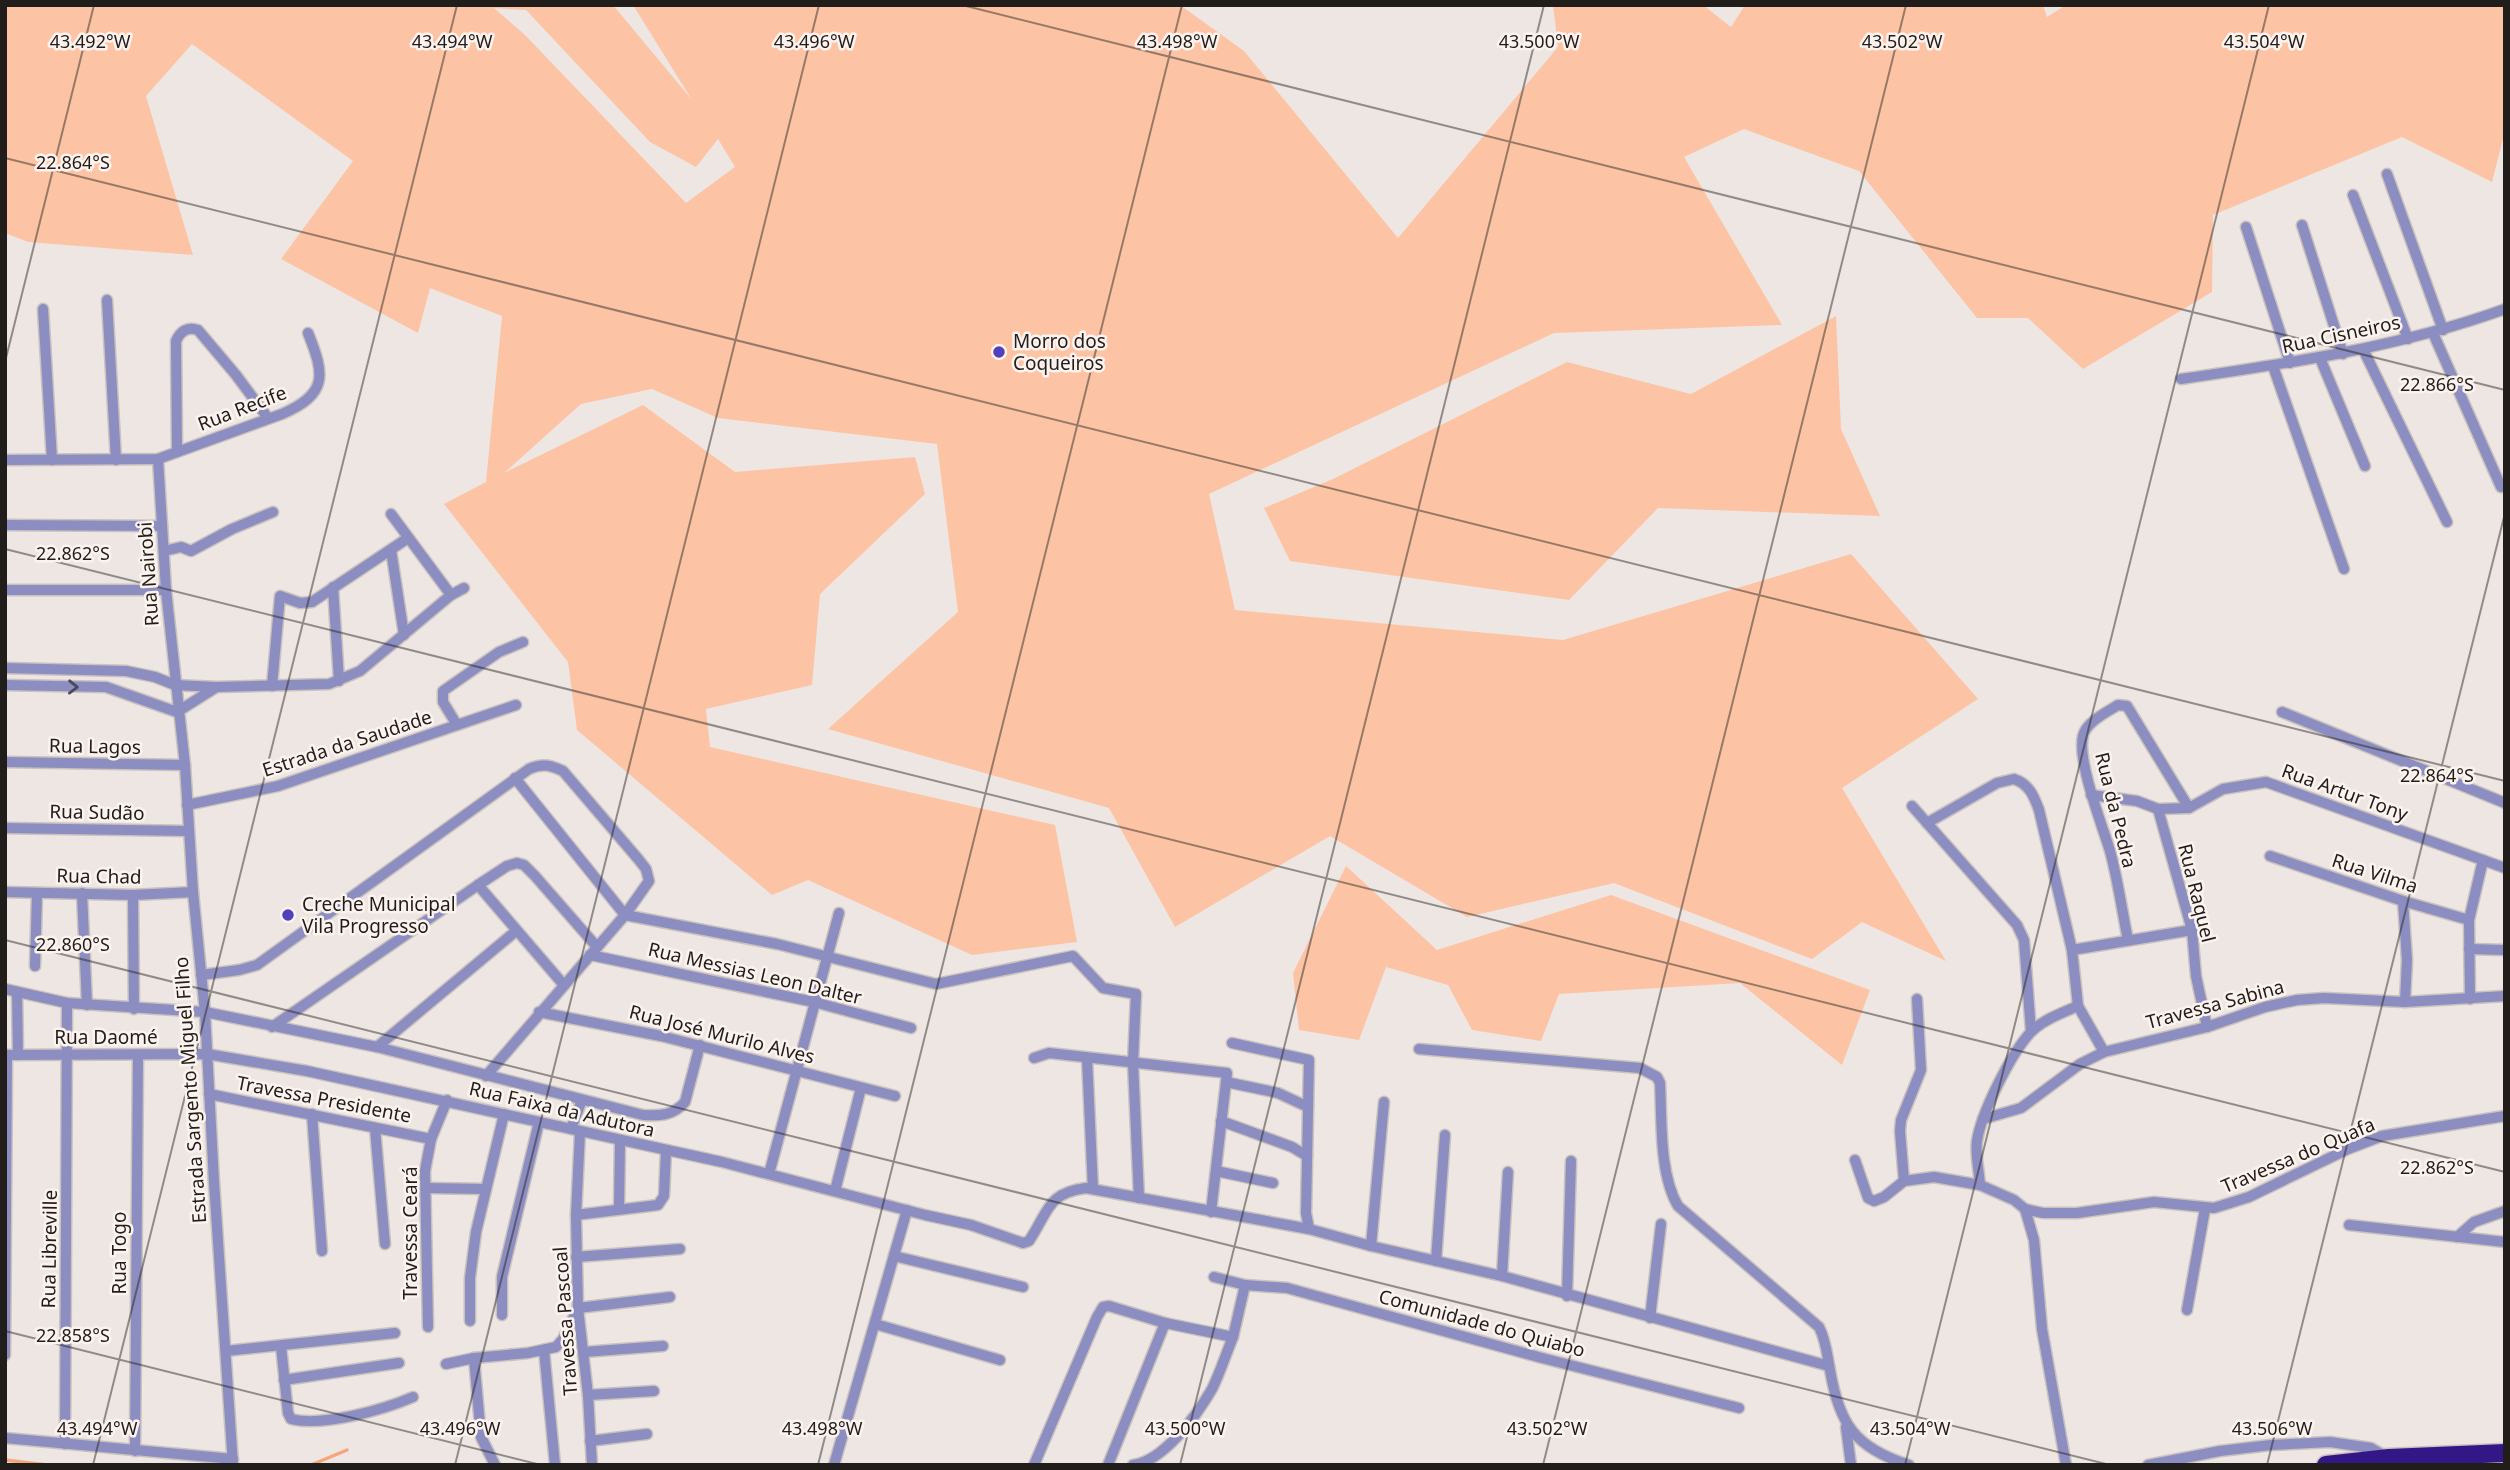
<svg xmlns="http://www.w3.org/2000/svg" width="2510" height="1470" viewBox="0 0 2510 1470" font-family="'Noto Sans',sans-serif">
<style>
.green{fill:#fcc4a5;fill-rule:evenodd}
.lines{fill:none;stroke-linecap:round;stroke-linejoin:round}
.stream{stroke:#f5a67c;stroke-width:3.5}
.minor-casing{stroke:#c9c2be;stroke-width:13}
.motorway-casing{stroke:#c9c2be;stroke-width:21}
.minor{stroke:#8c8dc0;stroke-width:10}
.motorway{stroke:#331787;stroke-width:18}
.oneway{stroke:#4b4a5d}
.ticks{fill:none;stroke:#201d1b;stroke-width:2;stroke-opacity:0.45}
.poi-dot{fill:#5241b8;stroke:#fcf3ef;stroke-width:2.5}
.labels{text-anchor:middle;stroke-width:5;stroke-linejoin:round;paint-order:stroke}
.street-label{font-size:19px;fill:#201d1b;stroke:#fcf3ef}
.poi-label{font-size:19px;fill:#201d1b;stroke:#fcf3ef;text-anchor:start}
.ticks-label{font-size:18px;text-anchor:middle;fill:#201d1b;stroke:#fcf3ef;stroke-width:5;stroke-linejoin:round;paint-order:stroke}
</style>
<rect width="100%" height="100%" fill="#eee6e2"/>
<!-- green -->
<g class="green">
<path d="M 5,5 L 613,5 L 692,100 L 633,5 L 1180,5 L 1244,51 L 1398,238 L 1558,47 L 1553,5 L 1703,5 L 1731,27 L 1745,5 L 2043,5 L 2047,17 L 2066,5 L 2505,5 L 2505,131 L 2492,182 L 2402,137 L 2213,215 L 2212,292 L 2083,369 L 2028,318 L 1977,318 L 1859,171 L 1744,129 L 1684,157 L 1782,325 L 1554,333 L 1209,494 L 1235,610 L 1563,640 L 1851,554 L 1978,699 L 1842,788 L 1946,961 L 1862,922 L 1812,959 L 1614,883 L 1467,917 L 1330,836 L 1175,927 L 1109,808 L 828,729 L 958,612 L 937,444 L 718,418 L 652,389 L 581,404 L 504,473 L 643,405 L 735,472 L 915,457 L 925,494 L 820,594 L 812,685 L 706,709 L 710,747 L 1055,825 L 1077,942 L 972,955 L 808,880 L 772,895 L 577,730 L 568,662 L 444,504 L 486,482 L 502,316 L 430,288 L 418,333 L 281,259 L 353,161 L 192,44 L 146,96 L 193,255 L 28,242 L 5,233 ZM 494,8 L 526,10 L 650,142 L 696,167 L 718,139 L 735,167 L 686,203 L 524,34 Z"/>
<polygon points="1836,316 1841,429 1880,516 1658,508 1569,600 1290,561 1264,508 1333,479 1567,362 1691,394"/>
<polygon points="1346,866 1437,950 1611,895 1870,990 1842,1065 1740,983 1559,994 1541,1041 1472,1030 1448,985 1386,967 1359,1040 1299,1030 1293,973"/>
</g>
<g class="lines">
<!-- stream -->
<g class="stream">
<polyline points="5,1460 47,1465"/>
<polyline points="311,1465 347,1450"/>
</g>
<!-- minor casing -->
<g class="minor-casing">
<g id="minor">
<polyline points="2387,174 2443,330"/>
<polyline points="2353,195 2408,339"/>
<polyline points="2302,225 2343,354"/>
<polyline points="2246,227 2290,363"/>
<polyline points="107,300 116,460"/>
<polyline points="43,309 52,460"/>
<polyline points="2433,333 2501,487"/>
<polyline points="2363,349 2447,522"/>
<polyline points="2320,358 2365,466"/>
<polyline points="2273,366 2344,569"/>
<path d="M 2181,379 C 2291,363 2400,347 2505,309"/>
<path d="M 177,452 L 176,341 C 180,332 187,326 198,330 L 236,375 L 268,418"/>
<polyline points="158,459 166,590 185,765 193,892 205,1012 214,1182 233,1465"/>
<path d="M 5,460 L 158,459 L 282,414 C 328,394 325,375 308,333"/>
<polyline points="391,514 451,595"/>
<polyline points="5,525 162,526"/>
<polyline points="391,550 404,635"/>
<polyline points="164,551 181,547 191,551 232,529 273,512"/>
<polyline points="333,587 339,681"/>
<polyline points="5,590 166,590"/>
<polyline points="5,668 126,671 155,677 175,685 216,687 329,684 360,671 451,595 464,588"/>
<polyline points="5,685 106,687 177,712 215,688"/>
<polyline points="272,686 280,596 300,603 312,602 408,538"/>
<polyline points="2282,712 2505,803"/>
<polyline points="457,725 443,702 443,691 499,652 523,642"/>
<polyline points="5,762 185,765"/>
<polyline points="515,778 625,915 777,944 936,984 1073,956 1103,988 1136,994 1133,1063 1139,1198"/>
<polyline points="2091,795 2137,801 2158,809 2189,808 2223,789 2266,782 2505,868"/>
<polyline points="187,805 278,786 516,705"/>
<polyline points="1912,806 2017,925 2024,940 2031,1031"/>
<polyline points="2158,809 2192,930 2196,976 2207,1027"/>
<path d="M 1927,823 L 1997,783 L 2014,779 C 2029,784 2034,796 2039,810 L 2072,950 L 2078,1006 L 2104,1052"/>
<polyline points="5,828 189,831"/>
<polyline points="2270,856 2403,901 2469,920"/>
<polyline points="478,885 563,984"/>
<polyline points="5,892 133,895 193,892"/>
<polyline points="82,893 87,1005"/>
<polyline points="133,895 134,1009"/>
<polyline points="2403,901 2407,960 2405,1002"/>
<path d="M 2128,940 C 2122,911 2118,880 2110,851 C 2102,825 2077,761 2083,736 C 2086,722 2107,712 2118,705 L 2127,706 L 2189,808"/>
<polyline points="2469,949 2505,950"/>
<polyline points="2072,950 2192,930"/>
<polyline points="590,955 814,1002 911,1028"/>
<polyline points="35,966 37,893"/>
<path d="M 201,975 L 239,970 L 257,965 L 529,769 C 542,763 550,765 563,771 L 639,860 L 646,869 L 649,881 L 625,915 L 486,1076"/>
<path d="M 5,989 L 67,1003 L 205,1012 L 377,1047 L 643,1115 C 659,1116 673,1116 685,1102 L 700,1045"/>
<polyline points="17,992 18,1055"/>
<polyline points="2470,999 2469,920 2483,860"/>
<polyline points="539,1012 661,1036 895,1096"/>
<polyline points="272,1027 478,885 507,866 517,863 524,865 535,876 597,947"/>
<polyline points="1232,1043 1309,1060 1306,1213 1309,1229 1371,1246 1502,1276 1829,1366"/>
<polyline points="377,1047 516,931"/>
<path d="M 1419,1049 L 1640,1068 L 1657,1077 L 1660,1083 C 1662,1120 1659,1174 1678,1206 L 1819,1327 C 1826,1340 1827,1355 1830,1370 C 1839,1424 1855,1448 1909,1465"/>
<path d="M 5,1055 L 207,1054 L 307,1071 L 722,1162 L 925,1215 L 971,1225 L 1023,1243 L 1029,1241 C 1049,1211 1047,1193 1086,1188 L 1309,1229"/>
<polyline points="1034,1058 1049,1053 1227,1073 1211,1212"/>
<polyline points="1087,1058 1093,1189"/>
<polyline points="1226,1082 1278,1093 1308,1107"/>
<polyline points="209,1094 431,1139"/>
<polyline points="312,1114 322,1251"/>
<polyline points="1983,1119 2021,1108 2080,1064 2104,1052 2207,1027 2265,1007 2297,1000 2324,998 2405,1002 2505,996"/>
<polyline points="1221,1121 1292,1147 1307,1156"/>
<polyline points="375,1128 385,1244"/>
<polyline points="571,1129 582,1100"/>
<polyline points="580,1132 576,1215 578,1308 588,1395 592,1465"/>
<polyline points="1855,1160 1868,1198 1874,1201 1884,1197 1904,1181 1934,1177 1980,1185 2014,1200 2025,1209 2043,1213 2077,1213 2154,1202 2214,1208 2249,1197 2348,1149 2382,1136 2505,1116"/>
<polyline points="1216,1171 1273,1183"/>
<polyline points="769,1174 839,913"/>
<polyline points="1904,1181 1900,1131 1901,1120 1921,1070 1917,999"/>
<path d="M 1980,1185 C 1979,1170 1975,1155 1977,1141 C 1981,1113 2011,1054 2030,1033 C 2042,1020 2062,1013 2078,1006"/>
<polyline points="426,1188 486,1189"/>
<polyline points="835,1191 861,1088"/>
<polyline points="619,1209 620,1141"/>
<polyline points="2025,1209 2034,1240 2042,1329 2066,1465"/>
<polyline points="576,1215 658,1205 664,1196 666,1151"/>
<polyline points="2349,1225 2505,1242"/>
<polyline points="2457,1237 2474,1222 2505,1211"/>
<polyline points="1371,1246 1384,1102"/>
<polyline points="894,1256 1023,1287"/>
<polyline points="576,1257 680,1249"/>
<polyline points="1436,1261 1445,1135"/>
<polyline points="1502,1276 1508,1172"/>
<polyline points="1214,1277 1245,1285 1287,1288 1542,1358 1739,1408"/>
<polyline points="1567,1296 1571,1161"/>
<polyline points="2187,1310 2205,1209"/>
<polyline points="502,1315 502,1277 539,1122"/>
<polyline points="1650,1318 1661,1224"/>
<polyline points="470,1321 470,1278 476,1232 504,1114"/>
<polyline points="875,1324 1000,1360"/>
<polyline points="428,1327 425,1171 431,1139 447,1100"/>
<path d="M 281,1346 L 288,1413 L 291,1419 C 322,1427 383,1410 413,1397"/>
<polyline points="544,1350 555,1465"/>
<polyline points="226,1351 395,1333"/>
<polyline points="584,1352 663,1346"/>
<polyline points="5,1355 7,1056"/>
<polyline points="474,1358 481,1437 495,1465"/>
<polyline points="446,1364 474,1358 528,1353 556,1347 563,1339 578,1308 670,1297"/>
<polyline points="284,1380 399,1363"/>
<polyline points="588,1395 654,1391"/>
<polyline points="1846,1427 1851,1465"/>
<polyline points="5,1438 233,1459"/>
<polyline points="590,1441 647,1434"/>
<polyline points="65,1444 67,1003"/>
<polyline points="135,1451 138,1055"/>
<polyline points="834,1465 907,1210"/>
<polyline points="1034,1465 1097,1317 1103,1307 1109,1306 1165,1323 1233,1337 1245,1285"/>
<polyline points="1108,1465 1165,1323"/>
<path d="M 1133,1465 C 1164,1461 1197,1415 1212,1389 C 1220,1373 1226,1354 1233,1337"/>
<polyline points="2148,1465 2220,1451 2271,1445 2330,1442 2371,1448 2385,1456"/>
</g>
</g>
<!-- motorway casing -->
<g class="motorway-casing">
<polyline id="motorway" points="2326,1465 2389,1458 2505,1453"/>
</g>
<!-- minor -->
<use href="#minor" class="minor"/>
<!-- motorway -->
<use href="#motorway" class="motorway"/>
</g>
<!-- one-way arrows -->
<defs><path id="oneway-chevron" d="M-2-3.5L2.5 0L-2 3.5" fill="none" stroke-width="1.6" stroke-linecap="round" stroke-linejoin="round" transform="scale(1.75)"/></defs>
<use class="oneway" href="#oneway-chevron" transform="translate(73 687) rotate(1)"/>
<!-- ticks -->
<path class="ticks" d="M 962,5 L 2505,390M 5,158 L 2505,781M 5,362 L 94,5M 5,549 L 2505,1172M 5,940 L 2110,1465M 5,1331 L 541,1465M 93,1465 L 457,5M 455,1465 L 819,5M 818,1465 L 1182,5M 1180,1465 L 1544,5M 1543,1465 L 1906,5M 1905,1465 L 2269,5M 2267,1465 L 2505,513"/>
<!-- markers -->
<g class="poi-dot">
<circle cx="999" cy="352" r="7"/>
<circle cx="288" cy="915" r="7"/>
</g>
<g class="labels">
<!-- street labels -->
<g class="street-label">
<text transform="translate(2341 334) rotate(-12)" y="7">Rua Cisneiros</text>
<text transform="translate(242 408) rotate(-21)" y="7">Rua Recife</text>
<text transform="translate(148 574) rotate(-94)" y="7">Rua Nairobi</text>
<text transform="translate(347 743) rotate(-18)" y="7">Estrada da Saudade</text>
<text transform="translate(95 746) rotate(1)" y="7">Rua Lagos</text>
<text transform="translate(2345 792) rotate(20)" y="7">Rua Artur Tony</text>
<text transform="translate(2116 810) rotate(76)" y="7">Rua da Pedra</text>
<text transform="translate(97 812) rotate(1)" y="7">Rua Sudão</text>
<text transform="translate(2375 873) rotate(18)" y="7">Rua Vilma</text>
<text transform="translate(99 876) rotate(1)" y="7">Rua Chad</text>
<text transform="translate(2197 893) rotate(76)" y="7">Rua Raquel</text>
<text transform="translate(755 973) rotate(13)" y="7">Rua Messias Leon Dalter</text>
<text transform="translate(2215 1004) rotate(-15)" y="7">Travessa Sabina</text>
<text transform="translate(722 1034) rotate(14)" y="7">Rua José Murilo Alves</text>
<text x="106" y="1044">Rua Daomé</text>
<text transform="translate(190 1090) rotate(-94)" y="7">Estrada Sargento Miguel Filho</text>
<text transform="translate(324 1099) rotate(11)" y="7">Travessa Presidente</text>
<text transform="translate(562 1109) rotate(13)" y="7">Rua Faixa da Adutora</text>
<text transform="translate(2298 1155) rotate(-23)" y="7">Travessa do Quafa</text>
<text transform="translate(410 1233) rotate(-90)" y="7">Travessa Ceará</text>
<text transform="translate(49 1249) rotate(-89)" y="7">Rua Libreville</text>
<text transform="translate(119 1253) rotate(-90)" y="7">Rua Togo</text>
<text transform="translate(565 1321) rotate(-94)" y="7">Travessa Pascoal</text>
<text transform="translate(1482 1323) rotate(15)" y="7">Comunidade do Quiabo</text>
</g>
<!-- poi labels -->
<g class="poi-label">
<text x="1013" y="348">Morro dos<tspan x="1013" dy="22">Coqueiros</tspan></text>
<text x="302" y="911">Creche Municipal<tspan x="302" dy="22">Vila Progresso</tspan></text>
</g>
</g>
<g class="ticks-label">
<text x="90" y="48">43.492°W</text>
<text x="452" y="48">43.494°W</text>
<text x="814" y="48">43.496°W</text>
<text x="1177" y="48">43.498°W</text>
<text x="1539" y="48">43.500°W</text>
<text x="1902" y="48">43.502°W</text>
<text x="2264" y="48">43.504°W</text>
<text x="73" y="169">22.864°S</text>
<text x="2437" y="391">22.866°S</text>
<text x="73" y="560">22.862°S</text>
<text x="2437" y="782">22.864°S</text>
<text x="73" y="951">22.860°S</text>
<text x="2437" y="1174">22.862°S</text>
<text x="73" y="1342">22.858°S</text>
<text x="97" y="1435">43.494°W</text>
<text x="460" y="1435">43.496°W</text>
<text x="822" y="1435">43.498°W</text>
<text x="1185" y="1435">43.500°W</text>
<text x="1547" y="1435">43.502°W</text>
<text x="1910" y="1435">43.504°W</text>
<text x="2272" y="1435">43.506°W</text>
</g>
<!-- border -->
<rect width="2510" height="1470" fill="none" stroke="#201d1b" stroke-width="14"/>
</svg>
